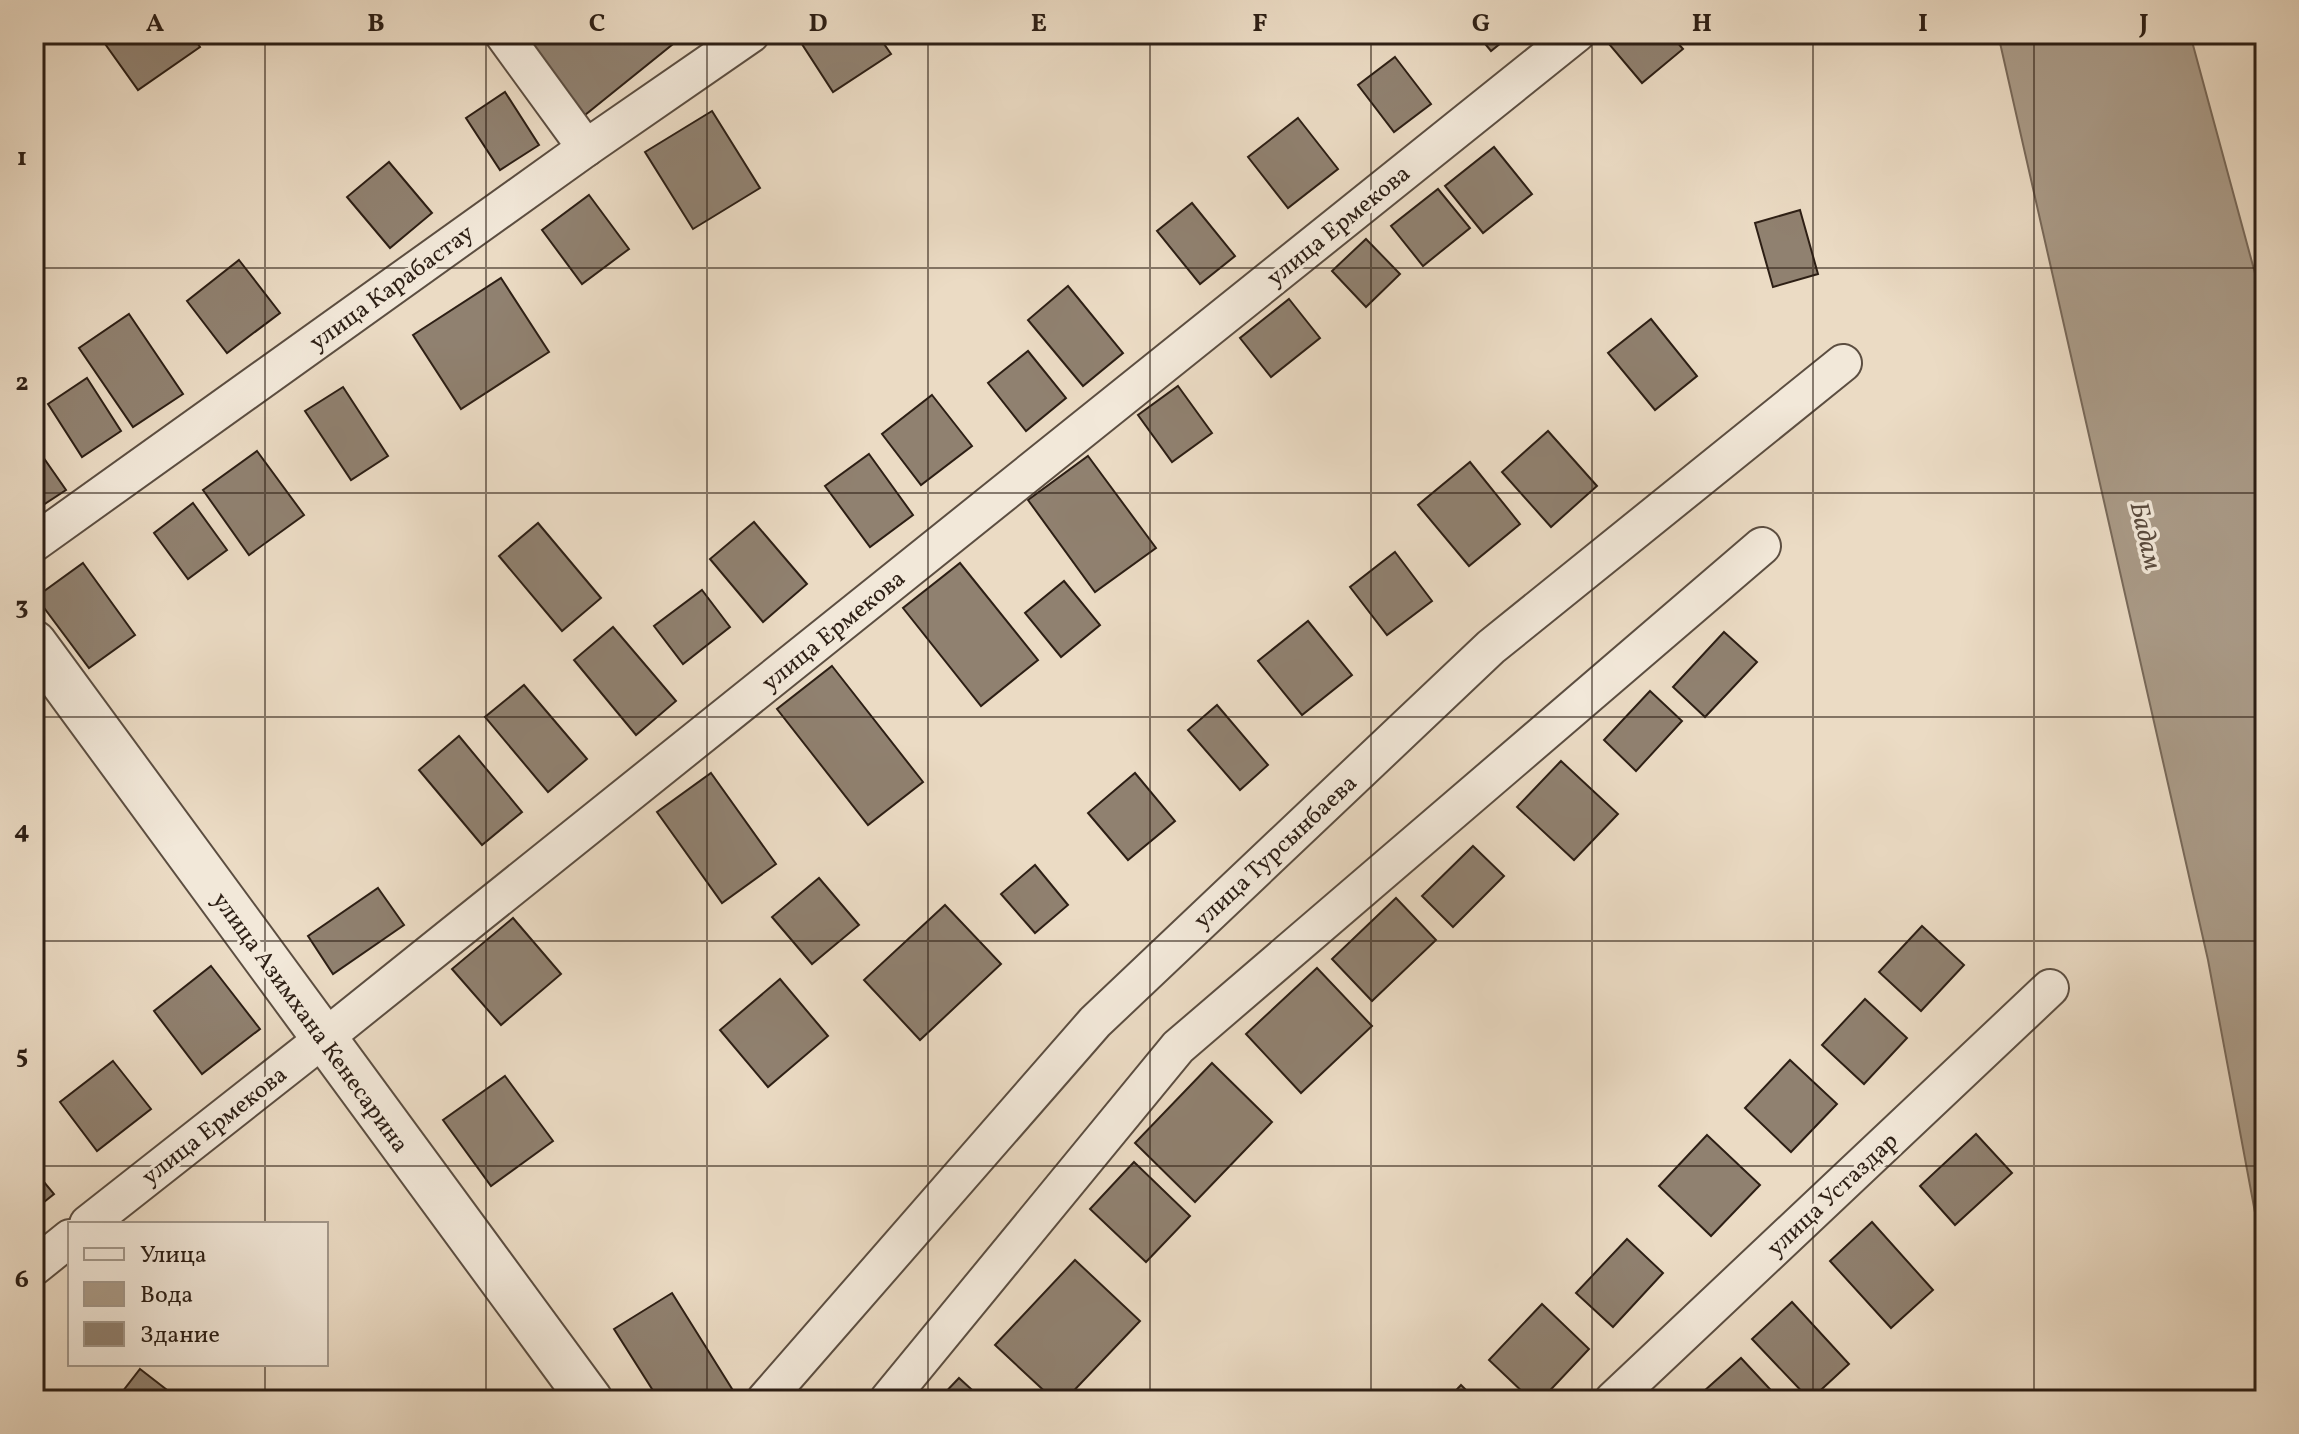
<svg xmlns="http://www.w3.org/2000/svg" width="2299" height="1434" viewBox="0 0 2299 1434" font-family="Vollkorn,serif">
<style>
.water{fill:#aa9b88;stroke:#78695a;stroke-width:2}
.building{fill:#908170;stroke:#2d1f15;stroke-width:2}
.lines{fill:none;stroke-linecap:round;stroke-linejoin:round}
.minor-casing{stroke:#5c4e41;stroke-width:40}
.tertiary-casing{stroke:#5c4e41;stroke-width:48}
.minor{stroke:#f2e8d9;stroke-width:36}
.tertiary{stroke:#f2e8d9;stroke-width:44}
.grid{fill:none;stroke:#2d1f15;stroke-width:2;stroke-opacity:0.55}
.labels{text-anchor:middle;stroke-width:7;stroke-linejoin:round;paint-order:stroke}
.street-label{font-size:24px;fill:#2d1f15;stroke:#f2e8d9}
.water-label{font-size:26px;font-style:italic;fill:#594a3d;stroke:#f2e8d9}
.neatline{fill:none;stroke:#2d1f15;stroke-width:3}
.grid-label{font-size:26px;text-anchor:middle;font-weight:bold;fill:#2d1f15}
</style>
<rect width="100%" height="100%" fill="#ebdbc4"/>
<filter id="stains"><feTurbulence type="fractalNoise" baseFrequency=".0025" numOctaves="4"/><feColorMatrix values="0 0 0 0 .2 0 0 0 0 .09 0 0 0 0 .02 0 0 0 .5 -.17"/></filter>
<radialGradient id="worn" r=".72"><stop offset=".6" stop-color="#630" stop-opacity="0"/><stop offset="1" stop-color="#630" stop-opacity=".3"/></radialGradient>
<!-- water -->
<polygon class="water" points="1998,34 2190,34 2265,310 2265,1266 2208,960"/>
<!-- building -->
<g class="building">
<polygon points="98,34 191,34 200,47 138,90"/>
<polygon points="525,34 674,34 678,40 580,119"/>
<polygon points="804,34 877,34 891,54 833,92 798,38"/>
<polygon points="1477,34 1512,34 1491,51"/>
<polygon points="1622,34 1670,34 1683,49 1642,83 1609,44"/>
<polygon points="1395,57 1431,104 1394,132 1358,85"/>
<polygon points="505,92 539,145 500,170 466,118"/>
<polygon points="712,111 760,188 693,229 645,152"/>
<polygon points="1298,118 1338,169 1288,208 1248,157"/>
<polygon points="1494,147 1532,194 1483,233 1445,186"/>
<polygon points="389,162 432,213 390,248 347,197"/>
<polygon points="1438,189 1470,228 1423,266 1391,226"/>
<polygon points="589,195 629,249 582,284 542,230"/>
<polygon points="1192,203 1235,256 1200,284 1157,231"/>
<polygon points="1800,210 1818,274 1773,287 1755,223"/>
<polygon points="1366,239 1400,274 1366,307 1332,271"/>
<polygon points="239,260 280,313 227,353 187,301"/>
<polygon points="501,278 549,352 461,409 413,335"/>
<polygon points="1068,286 1123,353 1083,386 1028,320"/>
<polygon points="1289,299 1320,338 1271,377 1240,338"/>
<polygon points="129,314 183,394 133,427 79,348"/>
<polygon points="1651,319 1697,376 1655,410 1608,353"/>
<polygon points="1028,351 1066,398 1026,431 988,383"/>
<polygon points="87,378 121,431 82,457 48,404"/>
<polygon points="1178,386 1212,433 1172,462 1138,415"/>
<polygon points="343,387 388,456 351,480 305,411"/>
<polygon points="932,395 972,446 921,485 882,434"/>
<polygon points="1548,431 1597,486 1551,527 1502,472"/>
<polygon points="34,444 66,490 34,511"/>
<polygon points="257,451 304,515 249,555 203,490"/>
<polygon points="869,454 913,515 870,547 825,486"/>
<polygon points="1088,456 1156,548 1095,592 1028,500"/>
<polygon points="1470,462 1520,524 1469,566 1418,505"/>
<polygon points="193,503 227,550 188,579 154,533"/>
<polygon points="754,522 807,584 763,622 710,559"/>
<polygon points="538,523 601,598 562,631 499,556"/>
<polygon points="1395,552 1432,601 1387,635 1350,587"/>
<polygon points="83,563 135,635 89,668 36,597"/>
<polygon points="960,563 1038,660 981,706 903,608"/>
<polygon points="1064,581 1100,625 1061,657 1025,613"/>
<polygon points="702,590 730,627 683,664 654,626"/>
<polygon points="1308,621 1352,675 1302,715 1258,661"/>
<polygon points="613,627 676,701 636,735 574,660"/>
<polygon points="1724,632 1757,662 1705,717 1673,687"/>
<polygon points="832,666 923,782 868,825 777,709"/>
<polygon points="524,685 587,759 548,792 485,717"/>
<polygon points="1650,691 1682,721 1636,771 1604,740"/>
<polygon points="1217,705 1268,765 1240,790 1188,730"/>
<polygon points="459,736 522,812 482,845 419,770"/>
<polygon points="1561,761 1618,814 1574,860 1517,807"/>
<polygon points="711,773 776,864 722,903 657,812"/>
<polygon points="1135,773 1175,821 1128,860 1088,813"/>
<polygon points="1473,846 1504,876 1453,927 1422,896"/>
<polygon points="1035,865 1068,905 1035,933 1001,894"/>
<polygon points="819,878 859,925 812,964 772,917"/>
<polygon points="378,888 404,925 333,974 308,936"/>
<polygon points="1396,898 1436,940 1372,1001 1332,959"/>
<polygon points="945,905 1001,964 920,1040 864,980"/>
<polygon points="513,918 561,974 501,1025 452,969"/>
<polygon points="1922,926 1964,965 1921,1011 1879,972"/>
<polygon points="211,966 260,1029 202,1074 154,1011"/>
<polygon points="1317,968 1372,1026 1301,1093 1246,1034"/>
<polygon points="780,979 828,1036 768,1087 720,1030"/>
<polygon points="1865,999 1907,1038 1864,1084 1822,1045"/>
<polygon points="1790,1060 1837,1104 1791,1152 1745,1108"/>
<polygon points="113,1061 151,1109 97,1151 60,1102"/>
<polygon points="1212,1063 1272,1122 1195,1202 1135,1143"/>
<polygon points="505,1076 553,1141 491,1186 443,1120"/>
<polygon points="1976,1134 2012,1173 1955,1225 1920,1186"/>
<polygon points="1707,1135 1760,1185 1711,1236 1659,1186"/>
<polygon points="1134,1162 1190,1216 1146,1262 1090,1209"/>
<polygon points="34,1170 54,1194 34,1210"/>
<polygon points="1872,1222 1933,1290 1891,1328 1830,1261"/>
<polygon points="1627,1239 1663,1273 1613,1327 1576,1293"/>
<polygon points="1075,1260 1140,1321 1065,1400 1054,1400 995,1345"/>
<polygon points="672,1293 739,1400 659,1400 614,1329"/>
<polygon points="1792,1302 1849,1364 1810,1400 1752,1339"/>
<polygon points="1542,1304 1589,1349 1541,1400 1531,1400 1489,1360"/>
<polygon points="1741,1358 1780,1400 1694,1400"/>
<polygon points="140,1369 180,1400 116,1400"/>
<polygon points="959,1378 983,1400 938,1400"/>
<polygon points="1461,1385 1476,1400 1447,1400"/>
</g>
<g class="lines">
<!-- minor casing -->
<g class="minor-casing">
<g id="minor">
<polyline points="503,34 586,148"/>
<polyline points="34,543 586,148 751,34"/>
<polyline points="88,1224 323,1039 1576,34"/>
<polyline points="34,1267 70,1238"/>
<polyline points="765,1400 1095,1022 1491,647 1843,363"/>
<polyline points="888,1400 1178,1047 1762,546"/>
<polyline points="1613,1400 2050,988"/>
</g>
</g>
<!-- tertiary casing -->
<g class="tertiary-casing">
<polyline id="tertiary" points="34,643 590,1400"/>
</g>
<!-- minor -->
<use href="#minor" class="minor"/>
<!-- tertiary -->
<use href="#tertiary" class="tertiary"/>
</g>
<!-- grid -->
<path class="grid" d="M 265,34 L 265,1224M 486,34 L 486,1400M 707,34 L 707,1400M 928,34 L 928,1400M 1150,34 L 1150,1400M 1371,34 L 1371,1400M 1592,34 L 1592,1400M 1813,34 L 1813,1400M 2034,34 L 2034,1400M 34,268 L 2265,268M 34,493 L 2265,493M 34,717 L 2265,717M 34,941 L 2265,941M 34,1166 L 2265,1166M 265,1364 L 265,1400"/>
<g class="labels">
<!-- street labels -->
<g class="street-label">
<text transform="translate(1338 225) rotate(-39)" y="8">улица Ермекова</text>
<text transform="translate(391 287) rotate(-36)" y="8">улица Карабастау</text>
<text transform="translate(833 630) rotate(-39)" y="8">улица Ермекова</text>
<text transform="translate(1275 851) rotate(-43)" y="8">улица Турсынбаева</text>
<text transform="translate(311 1022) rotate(54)" y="8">улица Азимхана Кенесарина</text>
<text transform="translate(214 1125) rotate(-38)" y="8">улица Ермекова</text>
<text transform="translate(1832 1194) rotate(-43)" y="8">улица Устаздар</text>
</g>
<!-- water labels -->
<g class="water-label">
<text transform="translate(2147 536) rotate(77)" y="9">Бадам</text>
</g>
</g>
<!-- margin -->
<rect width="2299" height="1434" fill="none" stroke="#ebdbc4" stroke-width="88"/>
<!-- legend -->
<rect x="68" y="1222" width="260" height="144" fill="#f2e8d9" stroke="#a3988b" stroke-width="2"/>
<rect x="84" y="1248" width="40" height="12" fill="#f2e8d9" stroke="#a3988b" stroke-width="2"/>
<text x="140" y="1262" font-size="24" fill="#2d1f15">Улица</text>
<rect x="84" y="1282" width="40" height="24" fill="#aa9b88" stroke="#a3988b" stroke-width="2"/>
<text x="140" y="1302" font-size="24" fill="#2d1f15">Вода</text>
<rect x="84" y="1322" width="40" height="24" fill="#908170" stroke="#a3988b" stroke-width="2"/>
<text x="140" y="1342" font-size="24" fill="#2d1f15">Здание</text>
<rect x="44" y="44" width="2211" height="1346" class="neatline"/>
<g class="grid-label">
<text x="155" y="31">A</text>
<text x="376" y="31">B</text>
<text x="597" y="31">C</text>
<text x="818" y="31">D</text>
<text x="1039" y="31">E</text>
<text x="1260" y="31">F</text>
<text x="1481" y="31">G</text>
<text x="1702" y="31">H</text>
<text x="1923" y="31">I</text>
<text x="2144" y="31">J</text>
<text x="22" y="165">1</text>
<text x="22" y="390">2</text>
<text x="22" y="614">3</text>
<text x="22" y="838">4</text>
<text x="22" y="1063">5</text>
<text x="22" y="1287">6</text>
</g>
<rect width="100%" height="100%" filter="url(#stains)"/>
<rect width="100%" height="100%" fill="url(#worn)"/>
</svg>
